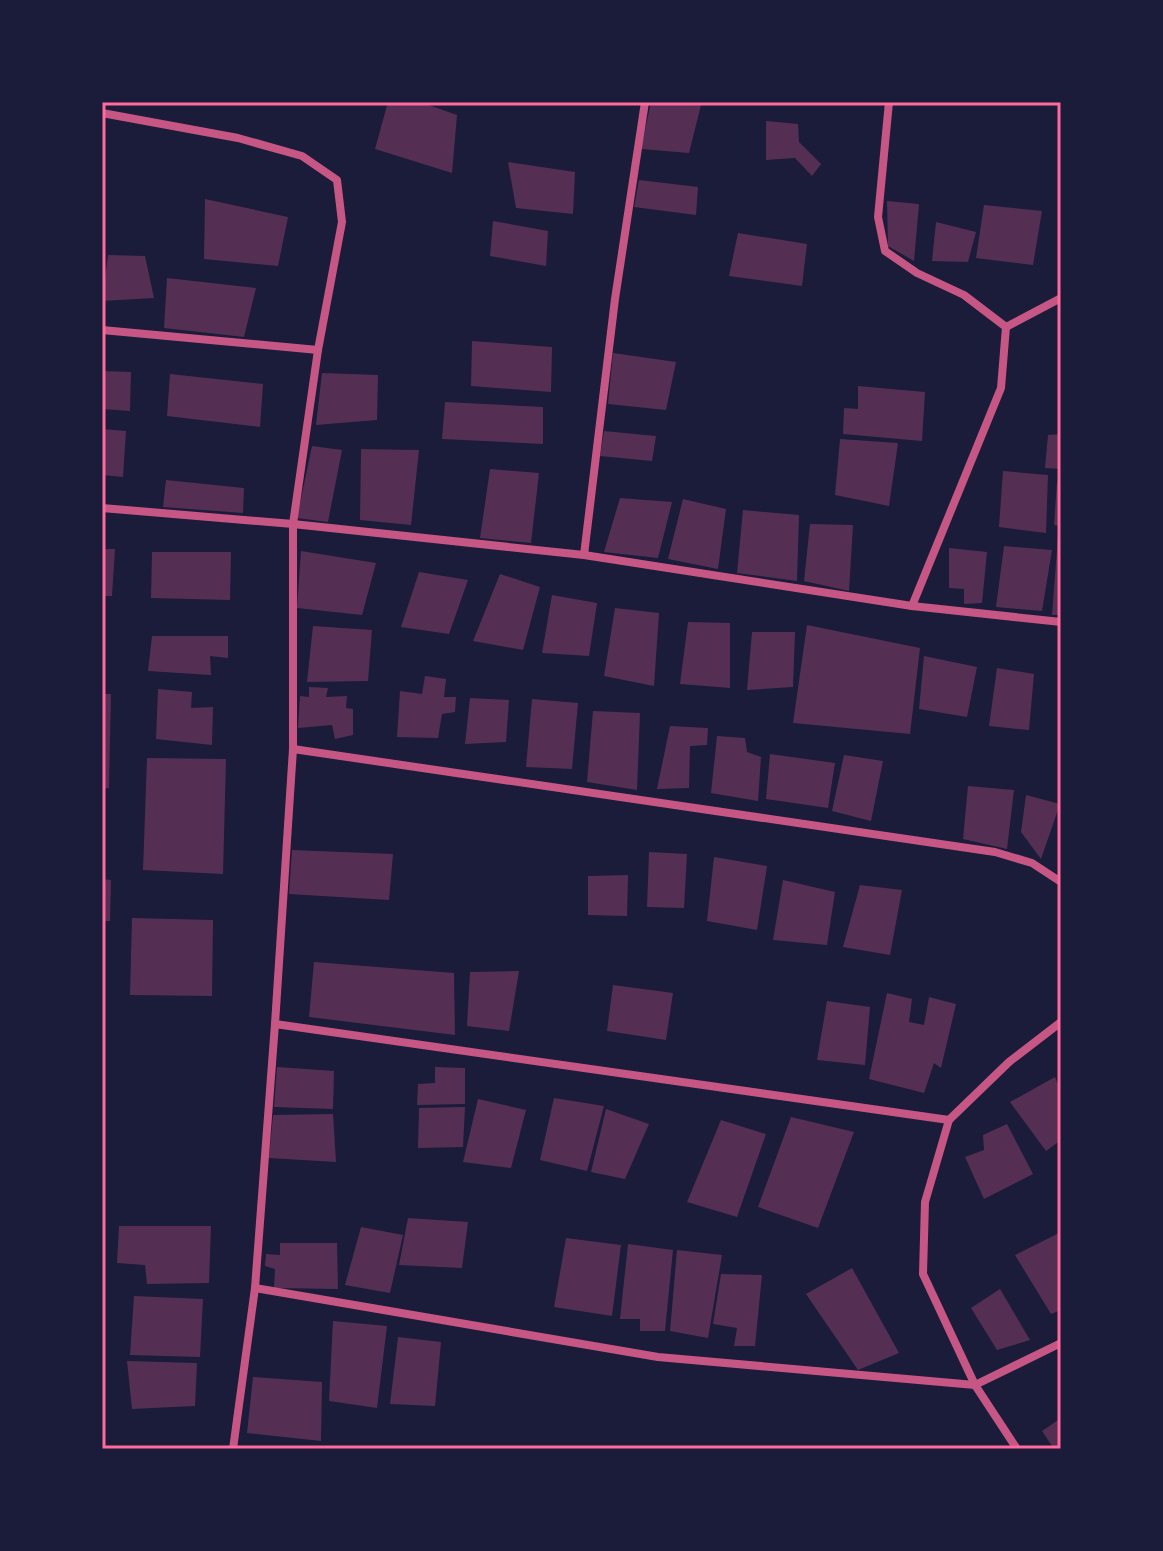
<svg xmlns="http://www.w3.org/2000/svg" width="1163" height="1551" viewBox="0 0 1163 1551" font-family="'Alegreya Sans',sans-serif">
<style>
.building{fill:#542f53}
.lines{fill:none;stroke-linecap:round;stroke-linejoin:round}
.minor{stroke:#c65784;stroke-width:8}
.neatline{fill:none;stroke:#ff6b9d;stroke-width:3}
</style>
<rect width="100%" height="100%" fill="#1b1b3a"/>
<!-- building -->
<g class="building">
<polygon points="388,102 420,102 457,115 452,173 375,149"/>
<polygon points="651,102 677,102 701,105 689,153 641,149"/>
<polygon points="766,121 798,124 799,142 821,164 812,176 795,158 766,160"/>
<polygon points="508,162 575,172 573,214 516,208"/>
<polygon points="639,180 698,187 696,215 634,207"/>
<polygon points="205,199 288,217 278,266 204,259"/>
<polygon points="887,201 919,204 914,261 888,246"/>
<polygon points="984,205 1042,211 1033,265 976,258"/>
<polygon points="493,221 548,231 546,266 490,256"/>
<polygon points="936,222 976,232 968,262 932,261"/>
<polygon points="738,233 807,244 802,286 729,276"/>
<polygon points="108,255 145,256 154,298 102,301"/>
<polygon points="167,278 256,288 244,337 164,328"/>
<polygon points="472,341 552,347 551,392 471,386"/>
<polygon points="613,353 676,362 666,410 608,404"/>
<polygon points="102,371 131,372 130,411 102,409"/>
<polygon points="322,373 378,375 377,420 316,425"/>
<polygon points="170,374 263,384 260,427 167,416"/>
<polygon points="858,386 925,392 922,441 843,434 844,408 858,409"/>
<polygon points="445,402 543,407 543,444 442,439"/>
<polygon points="102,429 126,431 123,477 102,475"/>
<polygon points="604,431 656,436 652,461 600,456"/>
<polygon points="1061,434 1061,469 1045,468 1048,435"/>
<polygon points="840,439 898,443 889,506 835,495"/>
<polygon points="312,446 342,450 328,522 297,518"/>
<polygon points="361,449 419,450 411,525 360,520"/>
<polygon points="490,469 539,473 531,543 480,538"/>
<polygon points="1003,471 1048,475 1046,533 999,527"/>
<polygon points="166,480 244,488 243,513 163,507"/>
<polygon points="1057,482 1061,483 1061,526 1054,525"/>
<polygon points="620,498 672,502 658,558 604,552"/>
<polygon points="683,499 726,509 718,569 668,559"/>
<polygon points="743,510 799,515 797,581 737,573"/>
<polygon points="810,524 853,525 849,591 804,581"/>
<polygon points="1058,536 1061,536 1061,615 1052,615"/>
<polygon points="1004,546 1052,550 1042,611 996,607"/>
<polygon points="949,548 987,552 982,603 964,604 964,589 949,588"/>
<polygon points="102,549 115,549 112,596 102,596"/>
<polygon points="301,551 376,563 362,615 297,608"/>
<polygon points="152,552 231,552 230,600 151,598"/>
<polygon points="419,572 468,580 449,634 401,627"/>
<polygon points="500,574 540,587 523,650 473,641"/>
<polygon points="552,595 597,603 589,656 542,653"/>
<polygon points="615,608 659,613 654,686 604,676"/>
<polygon points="688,622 730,623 730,688 680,684"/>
<polygon points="807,625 920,648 910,734 793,723"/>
<polygon points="313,626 372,630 368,681 307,682"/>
<polygon points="752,632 795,632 793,687 747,690"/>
<polygon points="152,636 228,636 228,658 210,656 211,675 148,671"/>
<polygon points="924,656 977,667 967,717 919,709"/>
<polygon points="997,668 1034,674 1029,730 989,726"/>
<polygon points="425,676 446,679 444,697 456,697 455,712 442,714 438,738 397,737 400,691 422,694"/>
<polygon points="309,687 328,688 326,697 347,696 346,708 353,709 353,735 335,739 332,725 298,728 300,696 309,697"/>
<polygon points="158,689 192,692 191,708 213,707 212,745 156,739"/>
<polygon points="102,694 111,694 109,788 102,789"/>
<polygon points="470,698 509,700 506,742 465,744"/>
<polygon points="532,699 578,703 572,769 526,767"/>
<polygon points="593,711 640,713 637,790 587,782"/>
<polygon points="670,726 708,728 707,745 690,746 689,788 657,789"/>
<polygon points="717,736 745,738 747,752 761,757 758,801 711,793"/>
<polygon points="770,754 835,763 828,808 766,799"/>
<polygon points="844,755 883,761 871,821 832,811"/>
<polygon points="147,758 226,759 223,874 143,870"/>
<polygon points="968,786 1014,790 1007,849 963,839"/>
<polygon points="1026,795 1060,804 1041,859 1021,832"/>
<polygon points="292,850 393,854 389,900 289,894"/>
<polygon points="649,852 687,854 684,908 647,907"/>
<polygon points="714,857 767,866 757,930 707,921"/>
<polygon points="628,875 627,916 588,915 588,876"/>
<polygon points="102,879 111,880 110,921 102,921"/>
<polygon points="783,880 835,892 827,945 773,940"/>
<polygon points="860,885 902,890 890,955 843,947"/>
<polygon points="132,918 213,920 212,996 130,995"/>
<polygon points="314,962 454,973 455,1035 309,1017"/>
<polygon points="519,971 509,1031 467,1026 470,972"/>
<polygon points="613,985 673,993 666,1040 607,1031"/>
<polygon points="887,993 912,999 909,1022 924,1025 929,997 956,1004 941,1068 934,1063 924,1093 869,1079"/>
<polygon points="827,1001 870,1007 865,1065 817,1060"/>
<polygon points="277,1067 334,1071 333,1109 274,1107"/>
<polygon points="435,1067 465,1068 465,1104 417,1105 418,1084 435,1083"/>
<polygon points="1055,1077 1061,1092 1061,1140 1046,1151 1010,1102"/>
<polygon points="554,1098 604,1106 587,1171 540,1160"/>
<polygon points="478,1099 526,1110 511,1168 463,1162"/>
<polygon points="465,1107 463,1147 418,1148 419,1108"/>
<polygon points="606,1109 649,1124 625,1179 591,1172"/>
<polygon points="333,1114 336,1162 269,1158 273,1115"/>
<polygon points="791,1117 854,1132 818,1228 758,1207"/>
<polygon points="721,1120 766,1134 737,1217 687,1202"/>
<polygon points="1007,1124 1033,1174 984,1199 965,1157 984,1150 983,1135"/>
<polygon points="408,1218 468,1222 462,1268 399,1265"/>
<polygon points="119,1226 211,1226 209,1283 147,1284 145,1265 117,1263"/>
<polygon points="361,1227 403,1235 390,1293 345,1285"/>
<polygon points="1061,1232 1061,1310 1051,1314 1015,1255"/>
<polygon points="566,1238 621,1245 612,1316 554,1307"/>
<polygon points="280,1243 337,1243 338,1289 274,1288 275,1269 265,1266 266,1254 280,1255"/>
<polygon points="628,1244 673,1250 665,1331 640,1331 640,1319 620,1319"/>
<polygon points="677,1250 722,1255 708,1338 670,1331"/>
<polygon points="852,1268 899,1353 858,1370 806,1294"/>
<polygon points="721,1274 762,1275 755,1346 734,1346 737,1328 713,1324"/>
<polygon points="1000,1289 1030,1340 997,1350 971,1308"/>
<polygon points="134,1296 203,1299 200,1357 130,1355"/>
<polygon points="333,1321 387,1326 377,1408 329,1401"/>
<polygon points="398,1337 441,1342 435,1406 390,1404"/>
<polygon points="127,1361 197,1363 195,1406 132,1409"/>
<polygon points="253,1377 322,1382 321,1441 247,1433"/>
<polygon points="1061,1418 1061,1449 1054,1449 1042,1431"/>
</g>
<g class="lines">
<!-- minor -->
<g class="minor">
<polyline points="889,102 878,217 885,251 917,273 964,295 1006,327 1001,388 912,606"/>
<polyline points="102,113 238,138 302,156 337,180 342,222 318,350 293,524 293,749 275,1024 255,1288 233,1449"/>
<polyline points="1006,327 1061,298"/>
<polyline points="102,330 318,350"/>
<polyline points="102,508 293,524 584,555 912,606 1061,622"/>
<polyline points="584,555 615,299 645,102"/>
<polyline points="293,749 995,852 1032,863 1061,882"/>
<polyline points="275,1024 949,1120"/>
<polyline points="255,1288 658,1357 975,1385 1061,1343"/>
<polyline points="1017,1449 975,1385 923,1274 925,1202 949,1120 1009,1062 1061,1022"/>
</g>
</g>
<!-- border -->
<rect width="1163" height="1551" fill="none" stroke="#1b1b3a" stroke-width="208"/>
<rect x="104" y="104" width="955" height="1343" class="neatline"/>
</svg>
